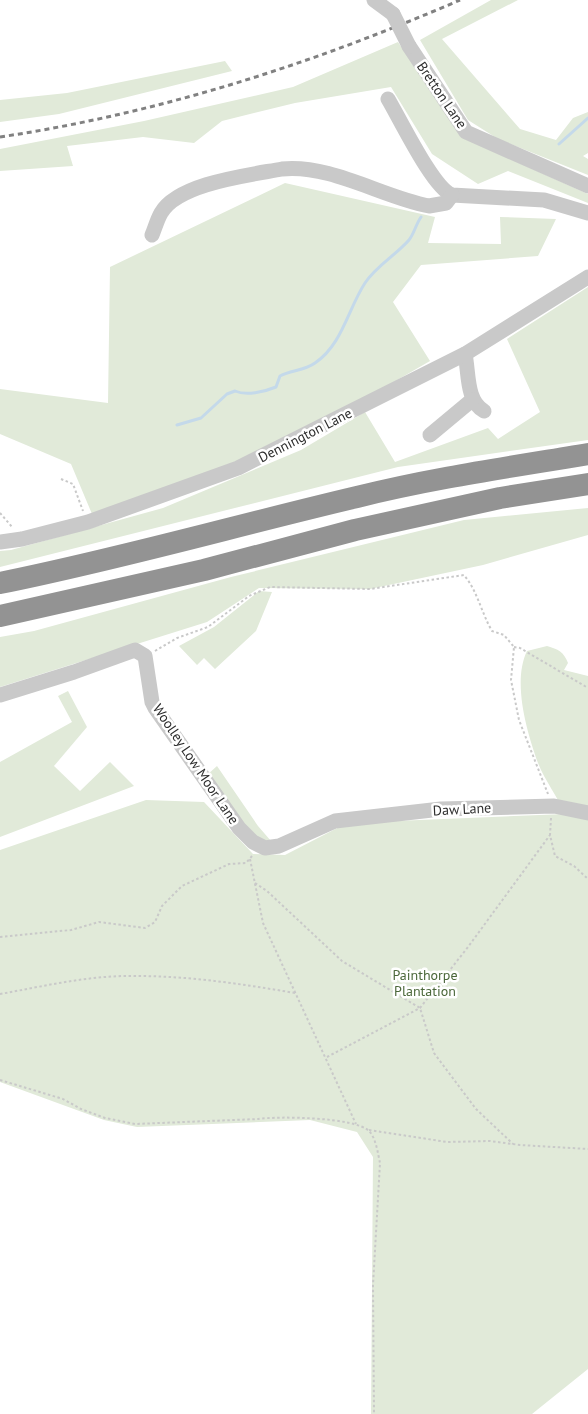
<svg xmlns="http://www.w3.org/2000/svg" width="588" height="1414" viewBox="0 0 588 1414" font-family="'PT Sans',sans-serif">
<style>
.green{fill:#e1ead9}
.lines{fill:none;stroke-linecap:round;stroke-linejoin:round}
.stream{stroke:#c4d9ea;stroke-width:3}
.path{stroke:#c9c9c9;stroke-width:2;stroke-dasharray:2.5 2.5;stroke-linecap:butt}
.minor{stroke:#c9c9c9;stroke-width:15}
.highway{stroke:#939393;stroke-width:22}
.rail{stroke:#818181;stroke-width:3;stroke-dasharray:5 4;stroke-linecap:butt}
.minor-bridge{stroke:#c9c9c9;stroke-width:15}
.labels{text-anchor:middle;stroke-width:5;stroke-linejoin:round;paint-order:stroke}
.street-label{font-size:14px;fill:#2c2c2c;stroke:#fff}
.park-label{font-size:14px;fill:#4b673a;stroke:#fff}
</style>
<rect width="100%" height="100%" fill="#fff"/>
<!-- green -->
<g class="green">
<polygon points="491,0 518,0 442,39 520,129 556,140 573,118 588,112 588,153 583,156 588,159 588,175 498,139 468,120 420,40"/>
<polygon points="398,42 461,137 588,194 588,203 508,171 478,184 432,154 391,87 295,103 222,121 194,143 143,137 67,146 73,166 0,171 0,149 144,121 293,87"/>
<polygon points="225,61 232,71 59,114 0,122 0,100 67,93"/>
<polygon points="285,183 435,217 428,243 501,244 500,217 556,219 538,256 421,265 393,302 430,361 373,394 236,464 92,514 71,464 0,434 0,389 108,403 110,267"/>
<polygon points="588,287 588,440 398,467 0,567 0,551 11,550 163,508 301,450 365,412 395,462 488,428 498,439 540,412 507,339"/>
<polygon points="588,508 588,535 483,565 370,589 259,588 207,622 0,687 0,637 34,631 231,577 464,520"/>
<polygon points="259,591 272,592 256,631 215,669 204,658 197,665 179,646 214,627"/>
<path d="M 547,646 C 558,649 564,652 568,663 L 564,670 L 588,676 L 588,1369 L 532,1414 L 371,1414 L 373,1157 L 357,1132 L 310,1120 L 137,1127 L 104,1120 L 0,1082 L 0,850 L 146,800 L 204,802 L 253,854 L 285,855 L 347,823 L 565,814 C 558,797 545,781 538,763 C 527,732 512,682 527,651 Z"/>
<polygon points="68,691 87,727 54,766 80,791 110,762 134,786 0,837 0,762 72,722 58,696"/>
<polygon points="217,766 258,826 271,841 261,842 252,834 207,775"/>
</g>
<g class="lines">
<!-- stream -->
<g class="stream">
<polyline points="559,144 588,118"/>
<path d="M 177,425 L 201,418 L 227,394 L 235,391 C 246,396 264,392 276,387 L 280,376 C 291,370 304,371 315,363 C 342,345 348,309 365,283 C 376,266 396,255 409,240 C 414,234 416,224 421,217"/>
</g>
<!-- path -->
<g class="path">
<polyline points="61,479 73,484 83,511"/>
<polyline points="0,513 13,528"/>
<polyline points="514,647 520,648 588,688"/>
<path d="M 155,651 L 177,638 L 208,627 L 249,596 L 270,587 L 370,589 L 464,575 C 478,592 481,612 492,631 L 504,635 L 514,647 L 511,680 L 519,720 L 548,794"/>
<polyline points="551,818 550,835 555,856 574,866 588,879"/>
<polyline points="250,859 263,923 356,1124"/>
<polyline points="255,883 267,891 342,961 420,1008 434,1053 476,1109 513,1144"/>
<polyline points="0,937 71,930 99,922 145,928 155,922 162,906 182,886 229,864 246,863 252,856"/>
<path d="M 0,994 C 45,986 90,975 136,976 C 190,976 242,984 295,993"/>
<polyline points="327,1057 420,1008 468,947 550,835"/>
<path d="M 0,1080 L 63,1099 L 81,1109 L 105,1118 L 135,1124 L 258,1119 C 278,1116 355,1117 369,1131 C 376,1138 378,1154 380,1163 L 373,1285 L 374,1414"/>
<polyline points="369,1130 447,1142 490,1141 520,1145 588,1149"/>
</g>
<!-- minor -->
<g class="minor">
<polyline points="374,0 393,14"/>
<polyline points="409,46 466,132 588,186"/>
<path d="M 388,99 C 400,119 433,188 452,195 L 544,200 L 588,213"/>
<path d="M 152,235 C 155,228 157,220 161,213 C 178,183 250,175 282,169 C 331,164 382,197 429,206 L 446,203 L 452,195"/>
<path d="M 465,354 C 469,373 466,401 484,411"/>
<polyline points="430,435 472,400"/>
<polyline points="0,542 22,539 88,522 238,468 465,354 588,277"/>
<polyline points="0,695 74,672 135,650 145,656 152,702 155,708 239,828 253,842 265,848 279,846 335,821 441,809 554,806 588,813"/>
</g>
<!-- highway -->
<g class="highway">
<path d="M 0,583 C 120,559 238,525 357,497 C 433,478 511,467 588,454"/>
<polyline points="0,616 204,570 355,530 500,498 588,484"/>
</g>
<!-- rail -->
<path class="rail" d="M 0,137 C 160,113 312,64 460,0"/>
<!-- minor-bridge -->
<polyline class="minor-bridge" points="393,14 409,46"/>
</g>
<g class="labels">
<!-- street labels -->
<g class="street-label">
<text transform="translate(442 95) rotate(56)" y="5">Bretton Lane</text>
<text transform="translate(305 435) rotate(-27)" y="5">Dennington Lane</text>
<text transform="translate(196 764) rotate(56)" y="5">Woolley Low Moor Lane</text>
<text transform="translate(462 809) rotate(-3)" y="5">Daw Lane</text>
</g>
<!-- park labels -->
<g class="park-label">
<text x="425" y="980">Painthorpe<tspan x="425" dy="16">Plantation</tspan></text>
</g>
</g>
</svg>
